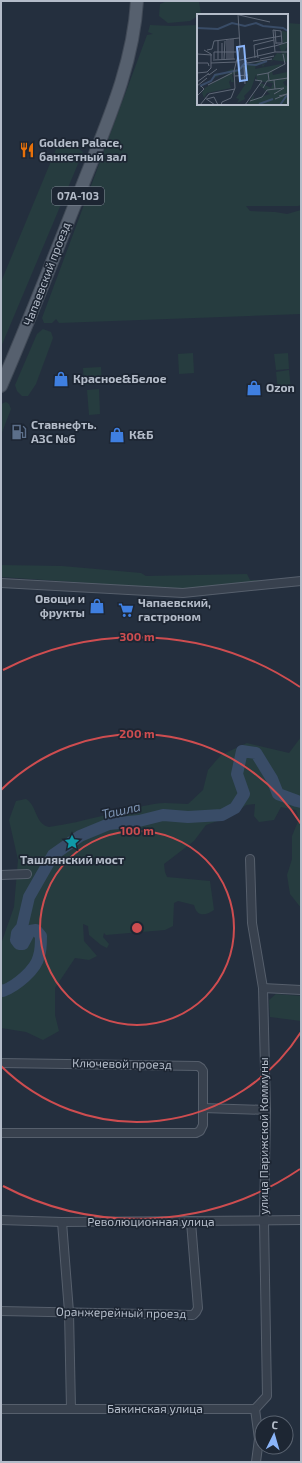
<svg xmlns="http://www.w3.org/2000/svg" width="302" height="1463" viewBox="0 0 302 1463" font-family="'Exo 2',sans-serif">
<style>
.green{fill:#263c3f}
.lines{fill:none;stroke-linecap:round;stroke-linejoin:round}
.river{stroke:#394c67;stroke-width:12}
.minor-casing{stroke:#565f6c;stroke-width:10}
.primary-casing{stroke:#414a57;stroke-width:14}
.minor{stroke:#38414e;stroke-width:8}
.primary{stroke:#56606e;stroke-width:12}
.ring{fill:none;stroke:#ce4d50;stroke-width:2}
.labels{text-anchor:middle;stroke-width:3.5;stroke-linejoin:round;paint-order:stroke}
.shield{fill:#1d2633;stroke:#878f9c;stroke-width:1}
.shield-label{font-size:11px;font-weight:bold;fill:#b4bcc9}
.poi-label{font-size:12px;font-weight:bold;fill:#b4bcc9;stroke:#1d2633;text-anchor:start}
.street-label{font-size:12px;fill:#b4bcc9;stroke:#1d2633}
.water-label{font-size:13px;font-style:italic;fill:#7c92b1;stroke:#1d2633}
.inset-river{fill:none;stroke:#394c67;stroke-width:2}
.inset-road{fill:none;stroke:#5e6776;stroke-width:1}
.view{fill:#8ab4f8;fill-opacity:0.15;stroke:#8ab4f8;stroke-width:2}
.inset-edge{fill:none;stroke:#b4bcc9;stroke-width:2}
.centre{fill:#ce4d50;stroke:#1d2633;stroke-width:2}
.ring-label{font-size:12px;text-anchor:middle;font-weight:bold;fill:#ce4d50;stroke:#1d2633;stroke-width:3.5;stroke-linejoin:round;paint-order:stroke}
</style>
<rect width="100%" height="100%" fill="#242f3e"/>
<!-- green -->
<g class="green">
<polygon points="167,1 199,1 201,14 190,21 168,23 159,16 160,4"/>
<polygon points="287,23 301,24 301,205 298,206 246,206 250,211 275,212 287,214 301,210 301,314 59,323 56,319 52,323 44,323 42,318 147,35 153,34 148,32 150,25 172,26 198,25 198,104 287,104"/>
<polygon points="73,145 83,152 1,347 1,282 56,149 60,146"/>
<polygon points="43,329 51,332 53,338 36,384 28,396 22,396 17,391 15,385 37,334"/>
<polygon points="193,353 194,373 179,374 178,354"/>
<polygon points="288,353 289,369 276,370 274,354"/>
<polygon points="101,367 102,384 84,385 83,368"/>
<polygon points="289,370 291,390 278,392 276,372"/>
<polygon points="99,389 100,414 89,415 87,390"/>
<polygon points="6,402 9,404 11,409 1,435 1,404"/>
<polygon points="1,565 62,566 141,573 146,576 247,574 250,580 270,580 269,583 176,589 1,577"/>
<path d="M 301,737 L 301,908 L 290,894 L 287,875 L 292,859 L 292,836 L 299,819 L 296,810 L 281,807 L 274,820 L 259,822 L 254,816 L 255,804 L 246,805 L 232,816 L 206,825 L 194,841 L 164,864 L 165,872 L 167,877 L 210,881 L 214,910 C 205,916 197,917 194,905 L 178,901 L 174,903 L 173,926 L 165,930 L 106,935 L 104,933 L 103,937 L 109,944 L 107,948 L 101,945 L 89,935 L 88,926 L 83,924 L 84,941 L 97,956 L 89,960 L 75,958 L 55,988 L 55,1015 L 59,1031 L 43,1040 L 26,1032 L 1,1028 L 1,944 L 14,907 L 18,860 L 9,820 L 16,801 L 26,799 C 37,805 35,824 49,827 C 85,822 119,810 154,804 C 165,802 177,804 188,804 L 203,790 L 208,770 L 221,755 L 247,743 L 289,753 Z"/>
<polygon points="276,994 301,996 301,1021 270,1017 269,1000"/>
</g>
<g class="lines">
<!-- river -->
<path class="river" d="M 1,990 L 3,991 C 16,986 36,970 39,956 C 41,950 41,943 41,936 L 36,930 L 30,931 L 23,944 L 19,944 L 16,940 L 17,933 L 22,927 L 29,897 L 53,855 L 80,836 L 109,824 L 139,821 L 163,815 L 188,817 L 222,815 L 235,808 L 244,794 L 237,774 L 242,751 L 256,753 L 272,779 L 278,794 L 297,801 L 301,802"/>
<!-- minor casing -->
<g class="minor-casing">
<g id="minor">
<polyline points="1,583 183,593 301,581"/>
<polyline points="250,859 252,923 263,988 266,1110 264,1221 267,1396 255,1409"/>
<polyline points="1,875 27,874"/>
<polyline points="263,988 301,990"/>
<polyline points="1,1063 198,1066 201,1068 203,1071 203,1125 200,1131 196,1133 1,1133"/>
<polyline points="203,1108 266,1110"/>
<polyline points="1,1220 62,1222 301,1220"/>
<polyline points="62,1222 69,1312 71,1409"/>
<polyline points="1,1311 193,1315 196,1312 198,1308 191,1222"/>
<polyline points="1,1409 255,1409"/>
<polyline points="255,1409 259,1439 256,1462"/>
</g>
</g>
<!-- primary casing -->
<g class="primary-casing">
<path id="primary" d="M 1,386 C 29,321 55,255 81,189 C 105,127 133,68 137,1"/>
</g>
<!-- minor -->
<use href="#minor" class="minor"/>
<!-- primary -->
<use href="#primary" class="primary"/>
</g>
<!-- distance rings -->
<g class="ring">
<circle cx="137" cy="928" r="97"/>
<path d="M301 1032A194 194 0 0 1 1 1066M1 790A194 194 0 0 1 301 824"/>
<path d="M300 1169A291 291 0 0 1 3 1186M3 670A291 291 0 0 1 300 687"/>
</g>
<!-- icons -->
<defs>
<g id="restaurant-bare" transform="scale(1.2)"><path d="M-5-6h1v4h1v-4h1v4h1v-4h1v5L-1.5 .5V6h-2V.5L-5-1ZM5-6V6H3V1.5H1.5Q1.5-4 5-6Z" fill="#e8710a" stroke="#1d2633" stroke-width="2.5" paint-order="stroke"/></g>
<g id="shop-bare" transform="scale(1.2)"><path d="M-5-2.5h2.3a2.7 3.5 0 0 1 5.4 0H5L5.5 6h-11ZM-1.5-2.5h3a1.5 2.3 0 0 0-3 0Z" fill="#3f7fe0" stroke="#1d2633" stroke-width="2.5" paint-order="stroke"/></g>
<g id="fuel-bare" transform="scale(1.2)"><path d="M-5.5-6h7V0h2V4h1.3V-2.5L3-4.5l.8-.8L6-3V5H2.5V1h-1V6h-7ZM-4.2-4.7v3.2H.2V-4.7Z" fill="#5c6f8a" stroke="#1d2633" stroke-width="2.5" paint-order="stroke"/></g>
<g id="supermarket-bare" transform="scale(1.2)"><path d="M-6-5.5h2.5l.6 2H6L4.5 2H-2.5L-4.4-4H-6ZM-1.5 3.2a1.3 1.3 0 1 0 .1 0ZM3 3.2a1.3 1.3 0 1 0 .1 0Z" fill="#3f7fe0" stroke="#1d2633" stroke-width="2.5" paint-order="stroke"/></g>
<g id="sight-bare" transform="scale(1.2)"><path d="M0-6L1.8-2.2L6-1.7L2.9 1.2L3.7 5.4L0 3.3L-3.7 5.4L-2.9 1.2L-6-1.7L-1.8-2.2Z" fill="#0f9aa8" stroke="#1d2633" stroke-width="2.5" paint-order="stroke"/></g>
</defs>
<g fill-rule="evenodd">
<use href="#restaurant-bare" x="27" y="150"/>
<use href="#shop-bare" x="61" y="379"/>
<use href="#shop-bare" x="254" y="388"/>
<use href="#fuel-bare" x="19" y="432"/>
<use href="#shop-bare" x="117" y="435"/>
<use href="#shop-bare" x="97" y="606"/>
<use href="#supermarket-bare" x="126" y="610"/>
<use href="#sight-bare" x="72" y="842"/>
</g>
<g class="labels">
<!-- shield labels -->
<rect class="shield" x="52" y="187" width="52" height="18" rx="3"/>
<g class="shield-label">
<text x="78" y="200">07А-103</text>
</g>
<!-- poi labels -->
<g class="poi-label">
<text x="39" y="147">Golden Palace,<tspan x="39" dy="14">банкетный зал</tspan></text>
<text x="73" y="383">Красное&amp;Белое</text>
<text x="266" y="392">Ozon</text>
<text x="31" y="429">Ставнефть.<tspan x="31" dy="14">АЗС №6</tspan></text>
<text x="129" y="439">К&amp;Б</text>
<text x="85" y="603" text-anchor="end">Овощи и<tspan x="85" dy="14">фрукты</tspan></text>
<text x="138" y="607">Чапаевский,<tspan x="138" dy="14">гастроном</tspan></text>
<text x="72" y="864" text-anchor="middle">Ташлянский мост</text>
</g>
<!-- street labels -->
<g class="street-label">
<text transform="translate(47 274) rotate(-69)" y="4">Чапаевский проезд</text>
<text transform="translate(122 1064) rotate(1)" y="4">Ключевой проезд</text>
<text transform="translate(264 1136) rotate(-90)" y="4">улица Парижской Коммуны</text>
<text x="151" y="1226">Революционная улица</text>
<text transform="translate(121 1313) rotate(1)" y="4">Оранжерейный проезд</text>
<text x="155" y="1413">Бакинская улица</text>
</g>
<!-- water labels -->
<g class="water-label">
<text transform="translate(121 810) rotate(-12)" y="5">Ташла</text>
</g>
</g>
<!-- overview -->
<g transform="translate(197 14)">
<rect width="91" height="91" fill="#242f3e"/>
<path d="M 85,17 L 91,18 L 90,33 L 87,38 L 91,35 L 89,39 L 91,48 L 76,46 L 73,49 L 80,39 L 85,40 L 82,32 L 86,30 ZM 63,47 L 66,51 L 69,48 L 66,53 L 64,49 L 59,51 L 58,55 L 84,50 L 85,52 L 75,58 L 76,61 L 90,58 L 91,65 L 86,68 L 88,72 L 91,71 L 91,91 L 50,91 L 58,79 L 56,85 L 73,80 L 62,71 L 64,69 L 74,74 L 76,69 L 60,67 L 59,61 L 54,75 L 47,82 L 48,85 L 40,89 L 42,85 L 39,84 L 52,65 L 46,52 L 43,57 L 35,61 L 37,68 L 34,68 L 34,65 L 32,68 L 34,74 L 10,79 L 7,84 L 5,79 L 8,74 L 34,58 L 16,64 L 19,59 L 22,62 L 34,55 L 41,56 L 49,49 L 57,50 Z" fill="#263c3f"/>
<path class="inset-river" d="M 0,14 L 21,15 L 35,9 L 48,12 L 59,9 L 66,12 L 86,14 L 91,17M 3,72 L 14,67 L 18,61 L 42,56 L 47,50 L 59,51 L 70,47M 62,90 L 76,85M 83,91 L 90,81"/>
<path class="inset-road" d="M 42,1 L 73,8M 78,16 L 79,30M 30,26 L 30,45M 32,26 L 32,45M 56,27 L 84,22M 78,32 L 91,28M 10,36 L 15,35 L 17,27 L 42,24M 78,38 L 76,16 L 84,17 L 85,29 L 79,29M 78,38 L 91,38M 0,40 L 15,41M 58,44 L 57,31 L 77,26M 61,44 L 60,36 L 77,32M 17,45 L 17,38 L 39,38M 21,45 L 21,27M 25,45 L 25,29M 27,45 L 28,27M 34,45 L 34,25M 36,45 L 36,25M 63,45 L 77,42M 16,46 L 38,45M 49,46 L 50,49 L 75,45M 39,47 L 78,38M 0,49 L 11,49 L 12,52M 14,49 L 39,48M 47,52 L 48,70M 0,59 L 10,58 L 14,54 L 14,40 L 7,36M 11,59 L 12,61 L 20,55M 71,59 L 88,50 L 86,40M 60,61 L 71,59 L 72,66M 38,62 L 51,61M 0,68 L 11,60M 11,71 L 35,59M 0,72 L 10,64M 66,74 L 70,67 L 91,64M 77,80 L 87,74 L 78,75M 0,82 L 7,75 L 4,72M 8,84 L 18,91M 10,85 L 17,83 L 21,91M 78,85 L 90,80 L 82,82M 53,87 L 65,83 L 70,76 L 78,75 L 77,66M 3,91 L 12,80 L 38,75M 24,91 L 25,88 L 34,84 L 38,74 L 37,57 L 43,33 L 41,0M 48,91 L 65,67 L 58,66"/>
<path class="view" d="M 47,32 L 50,66 L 43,67 L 40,33 Z"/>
<rect width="91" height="91" class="inset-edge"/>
</g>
<circle cx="137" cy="928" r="6" class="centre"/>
<g class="ring-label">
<text x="137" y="641">300 m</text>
<text x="137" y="738">200 m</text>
<text x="137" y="835">100 m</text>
</g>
<!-- border -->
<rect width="302" height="1463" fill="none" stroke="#b4bcc9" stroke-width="4"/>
<!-- north arrow -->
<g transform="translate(274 1435) rotate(5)"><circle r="19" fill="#1d2633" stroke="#59626f"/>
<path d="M0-3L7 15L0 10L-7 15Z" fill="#8ab4f8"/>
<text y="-6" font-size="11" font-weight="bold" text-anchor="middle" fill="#b4bcc9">С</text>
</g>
</svg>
